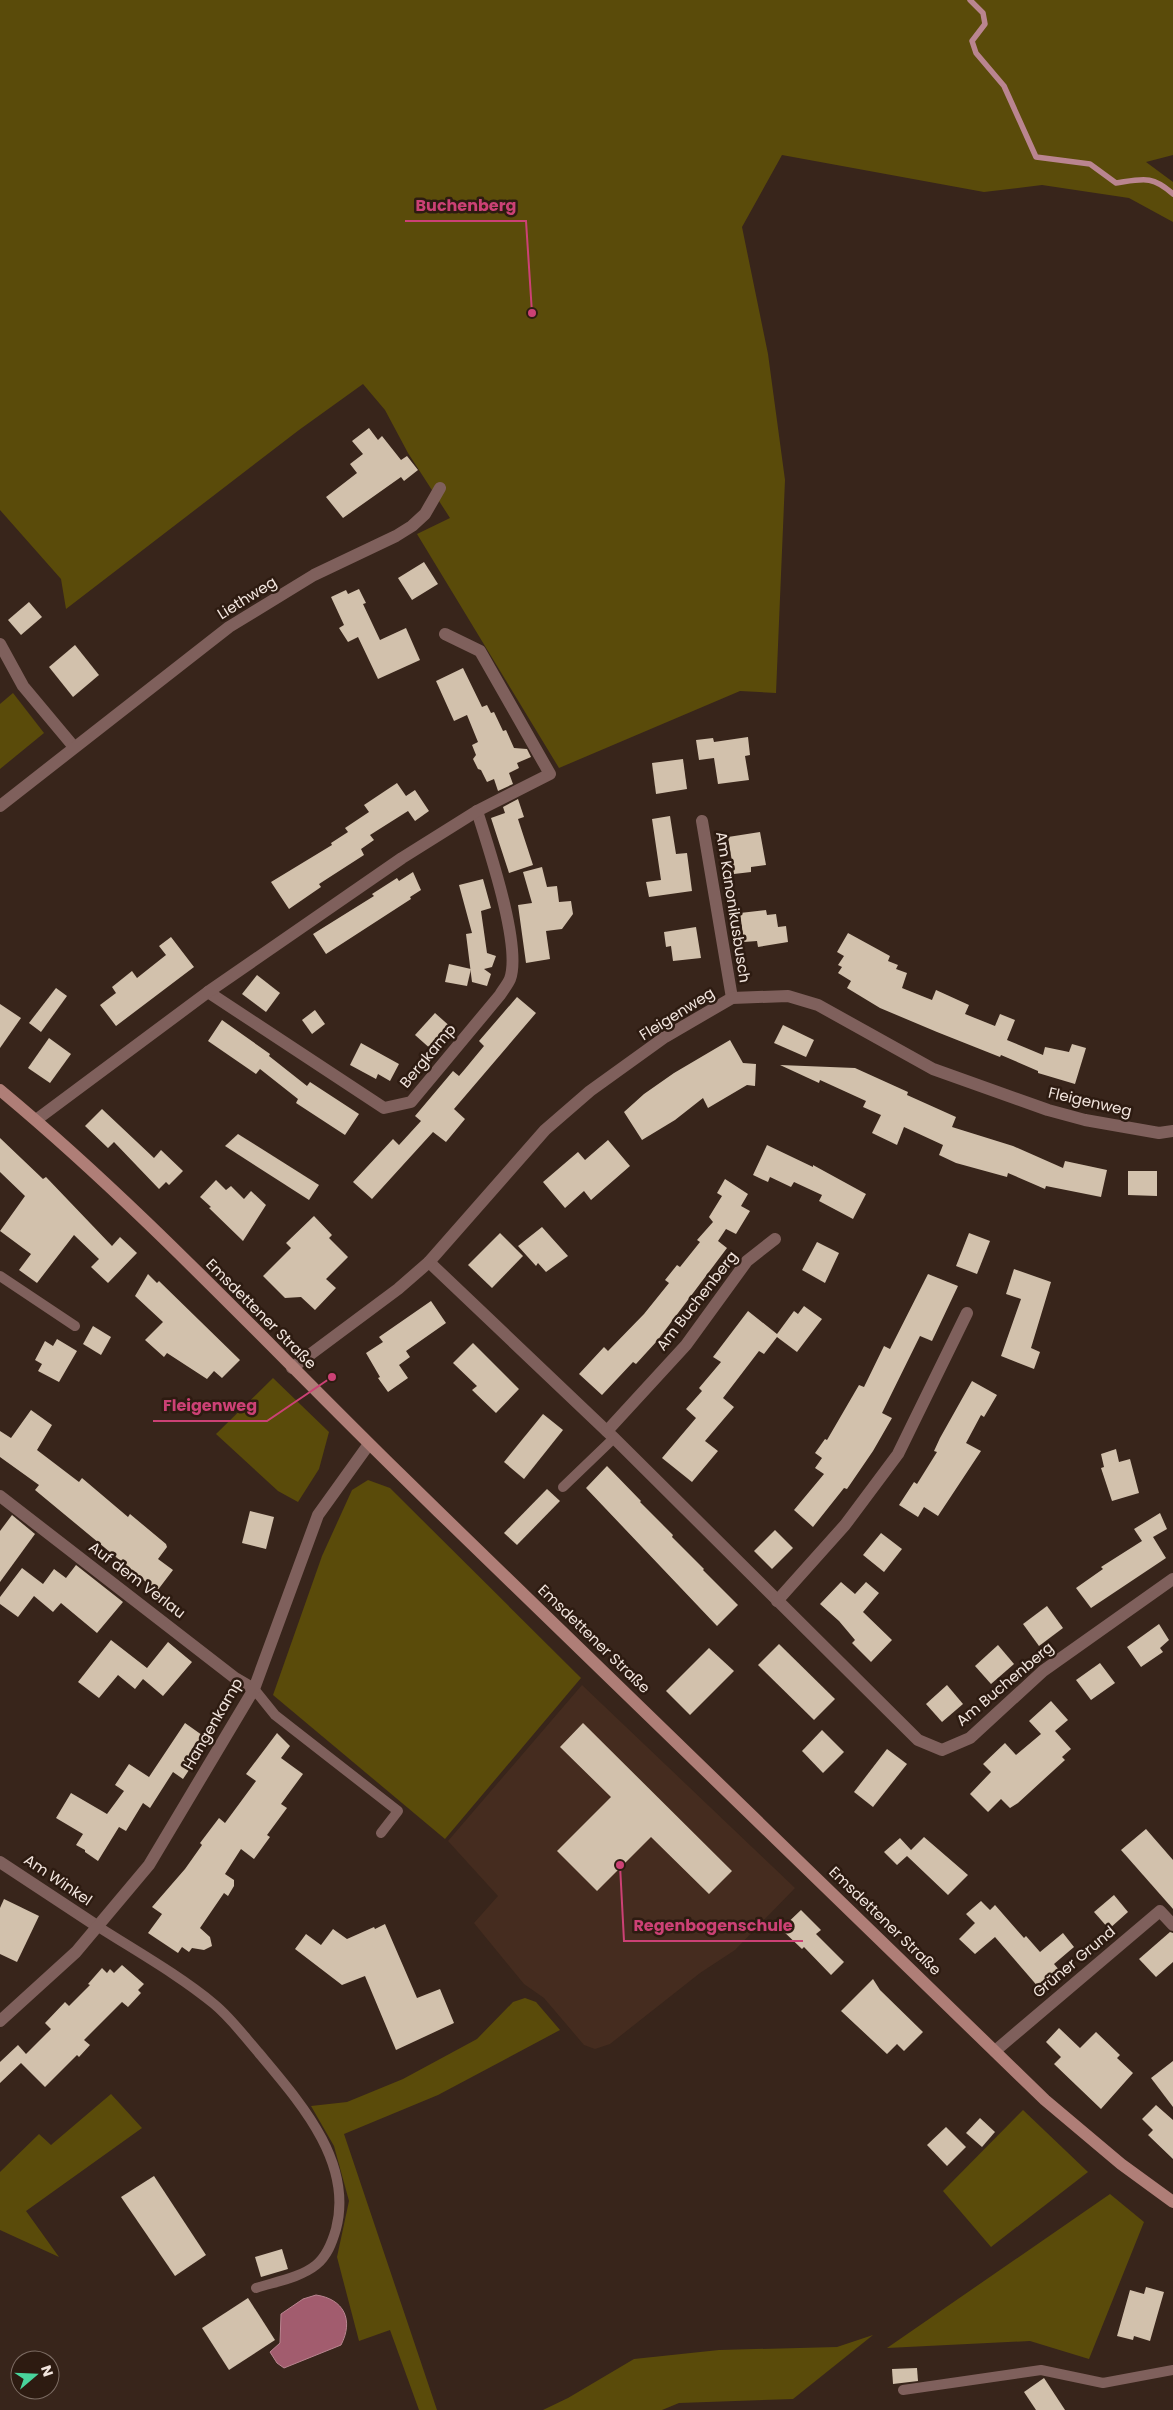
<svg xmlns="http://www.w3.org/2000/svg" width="1173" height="2410" viewBox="0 0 1173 2410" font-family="Poppins,sans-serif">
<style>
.built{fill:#452c1f}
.green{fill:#5a4b0a}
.water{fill:#a25c6e;stroke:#ba8590}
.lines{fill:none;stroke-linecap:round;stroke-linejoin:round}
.stream{stroke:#ba8590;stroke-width:5.5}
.building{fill:#d2c1ac}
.lane{stroke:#7f605c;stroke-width:10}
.street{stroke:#7f605c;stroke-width:12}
.secondary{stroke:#af7e77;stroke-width:12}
.labels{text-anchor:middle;stroke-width:5;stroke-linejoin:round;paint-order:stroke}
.street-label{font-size:15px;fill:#f2e5de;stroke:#2d1b11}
.leader{fill:none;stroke:#cc4175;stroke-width:2}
.callout-dot{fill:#cc4175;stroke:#2d1b11;stroke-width:2}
.callout-label{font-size:16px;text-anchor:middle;font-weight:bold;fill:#cc4175;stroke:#2d1b11;stroke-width:5;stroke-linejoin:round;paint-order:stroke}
</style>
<rect width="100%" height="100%" fill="#38251b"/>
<!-- built -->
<polygon class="built" points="582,1685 795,1888 735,1950 700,1973 610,2044 595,2049 584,2045 544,1998 524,1984 474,1923 498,1896 448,1841"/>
<!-- green -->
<g class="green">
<polygon points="0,0 1173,0 1173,155 1146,162 1173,182 1173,222 1129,198 1042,185 984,192 782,155 742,227 768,354 785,480 776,693 740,691 559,768 417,534 450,518 408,453 385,410 363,384 299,430 66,609 61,579 0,510"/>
<polygon points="13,693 44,733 0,769 0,704"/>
<polygon points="273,1378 329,1432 319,1469 298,1502 278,1491 216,1434"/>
<polygon points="368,1480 390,1488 581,1678 445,1839 273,1695 322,1556 352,1490"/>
<polygon points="525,1998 536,2002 560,2030 438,2095 344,2134 437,2410 419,2410 390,2330 359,2341 337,2257 349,2201 334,2146 311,2106 347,2102 403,2079 477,2039 513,2002"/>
<polygon points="111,2094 142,2128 26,2211 59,2257 0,2230 0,2172 39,2134 51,2145"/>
<polygon points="1023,2110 1088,2172 991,2247 943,2191"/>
<polygon points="1110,2194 1144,2222 1089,2359 1030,2341 887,2348"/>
<polygon points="873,2335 793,2399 679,2403 662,2410 543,2410 568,2398 634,2359 719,2350 837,2347"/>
</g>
<!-- water -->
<path class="water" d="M 316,2295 C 344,2299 354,2320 341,2345 L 284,2368 L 277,2363 L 270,2352 L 280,2343 L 281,2314 L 303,2299 Z"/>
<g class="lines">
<!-- stream -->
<path class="stream" d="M 970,0 L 983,13 L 985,24 L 972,41 L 976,53 L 1004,86 L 1036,157 L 1090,164 L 1116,183 C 1143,179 1152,175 1173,194"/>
</g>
<!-- building -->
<g class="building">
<polygon points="369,428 378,440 382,436 401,460 407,456 418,470 404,481 401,477 343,518 326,497 357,473 350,464 363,454 352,441"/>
<polygon points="424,562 438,584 412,600 398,578"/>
<polygon points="359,589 366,603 363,604 380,640 406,628 420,660 378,679 358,637 348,642 339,628 344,625 331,597 346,590 348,594"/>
<polygon points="29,602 42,617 21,635 8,620"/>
<polygon points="75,645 99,675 73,697 49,667"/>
<polygon points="463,668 482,707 487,705 491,713 494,712 503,731 506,730 514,748 527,749 531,757 517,763 519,768 509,773 513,784 498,791 494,779 487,782 481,770 478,769 473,759 476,755 472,745 478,742 467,715 454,721 436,681"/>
<polygon points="748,737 750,755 745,756 749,780 718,784 714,758 699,760 696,740 713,738 714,742"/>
<polygon points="683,759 687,789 656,794 652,763"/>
<polygon points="397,783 406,796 415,790 429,811 415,821 408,811 370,835 374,840 361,849 364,855 319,884 321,887 289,909 271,882 332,845 331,843 348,832 345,828 369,812 364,805"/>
<polygon points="518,799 524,817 518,819 533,865 509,873 491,818 505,813 503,807"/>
<polygon points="670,816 676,854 687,853 692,891 649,897 646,882 661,880 652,819"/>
<polygon points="760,832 766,865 751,867 751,872 734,874 728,837"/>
<polygon points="542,867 547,887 557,886 559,902 571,901 573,914 562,929 546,931 550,959 526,963 518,905 532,903 523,872"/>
<polygon points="413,872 421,890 410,897 411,899 326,954 313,934 374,896 372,894 397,878 399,881"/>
<polygon points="483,879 491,908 481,911 487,953 496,956 492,967 484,969 491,974 487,986 472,982 466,934 472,933 459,885"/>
<polygon points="766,910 767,915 776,914 778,927 786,926 788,942 758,947 757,941 744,942 740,913"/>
<polygon points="696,927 701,958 673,961 671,946 666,947 664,932"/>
<polygon points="848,933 890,956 888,961 898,965 896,969 907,973 902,988 932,1000 936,990 969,1005 965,1014 995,1026 1000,1014 1015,1020 1007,1040 1043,1055 1045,1047 1069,1052 1072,1044 1086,1048 1075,1084 1038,1073 1038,1071 1001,1055 1000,1057 937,1032 880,1008 847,988 851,981 838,973 842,967 838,965 844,956 837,952"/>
<polygon points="171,937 194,967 116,1026 100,1005 116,993 112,987 132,971 137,978 166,955 159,946"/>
<polygon points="449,964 471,969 467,986 445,982"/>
<polygon points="257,975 280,993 266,1012 242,994"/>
<polygon points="56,988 67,996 41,1032 29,1023"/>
<polygon points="517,997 536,1013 454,1109 465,1119 446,1142 433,1132 372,1199 353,1182 393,1139 399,1145 421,1121 415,1116 453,1071 459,1076 465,1069 484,1046 479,1041"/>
<polygon points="0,1004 21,1018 0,1048"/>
<polygon points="315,1010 325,1024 312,1034 302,1020"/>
<polygon points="435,1013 453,1029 433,1051 415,1035"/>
<polygon points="222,1020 270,1054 269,1056 307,1086 310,1082 359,1114 345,1135 296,1103 298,1099 260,1069 256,1074 208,1041"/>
<polygon points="783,1025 814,1040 806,1057 774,1043"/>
<polygon points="49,1038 71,1054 50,1083 28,1068"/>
<polygon points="730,1040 743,1063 756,1064 755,1086 747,1085 708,1108 703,1098 675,1120 642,1140 624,1112 644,1094 674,1073"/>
<polygon points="361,1043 399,1064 390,1081 378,1074 376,1079 350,1065"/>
<polygon points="780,1065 855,1068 908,1092 907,1095 956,1117 952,1127 1013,1146 1063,1168 1065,1161 1107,1170 1101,1197 1046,1186 1045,1189 1008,1173 1007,1177 956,1163 939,1155 943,1145 904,1127 897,1145 872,1133 881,1115 863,1107 866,1101 820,1080 819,1083"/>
<polygon points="102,1109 154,1158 161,1150 183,1171 169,1185 166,1182 159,1189 114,1142 108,1148 85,1126"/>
<polygon points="238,1134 319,1185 309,1200 225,1146"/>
<polygon points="0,1138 43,1179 46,1177 112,1246 120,1237 137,1253 108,1283 91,1267 99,1259 74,1235 37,1283 19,1270 31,1254 0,1231 25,1196 0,1172"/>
<polygon points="608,1140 630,1166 591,1200 584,1191 565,1208 543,1182 578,1152 585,1160"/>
<polygon points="767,1145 813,1167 813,1165 866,1194 853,1219 819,1201 822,1195 794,1182 791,1187 770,1177 768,1182 753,1175"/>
<polygon points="1128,1171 1157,1171 1157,1196 1128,1195"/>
<polygon points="725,1179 748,1194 741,1206 750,1211 736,1234 726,1229 718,1241 727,1248 657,1341 636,1364 633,1362 602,1395 579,1374 604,1347 608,1351 644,1314 669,1283 665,1280 677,1265 680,1267 700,1242 697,1240 713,1222 709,1217 722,1196 717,1193"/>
<polygon points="216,1180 226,1190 231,1186 244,1199 251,1191 266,1205 243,1241 209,1208 211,1207 200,1197"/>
<polygon points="314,1216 332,1235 329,1238 348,1257 326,1279 336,1288 315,1310 301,1297 285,1298 263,1276 291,1248 286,1243"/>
<polygon points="542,1227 568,1256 546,1272 538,1263 536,1266 518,1246"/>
<polygon points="500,1233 523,1256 492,1288 468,1265"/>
<polygon points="969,1233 990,1241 977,1274 956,1266"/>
<polygon points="817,1242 839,1253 825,1283 802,1270"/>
<polygon points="1014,1269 1051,1282 1031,1348 1040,1352 1034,1369 1001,1356 1021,1299 1006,1294"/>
<polygon points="148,1274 157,1283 159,1281 240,1360 222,1378 214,1371 207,1379 167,1353 164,1357 145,1340 163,1322 135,1296"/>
<polygon points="928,1274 958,1286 932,1341 920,1336 882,1413 892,1418 873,1451 847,1489 844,1488 813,1527 794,1510 824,1474 815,1468 822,1458 815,1453 825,1439 827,1440 859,1385 864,1387 884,1346 890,1349"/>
<polygon points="431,1301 446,1323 406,1351 410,1357 399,1365 408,1378 388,1392 378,1378 380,1377 366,1353 383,1342 379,1337"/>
<polygon points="804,1306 822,1319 797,1352 777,1337 764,1354 759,1351 723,1398 734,1407 705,1441 718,1451 692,1482 662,1458 696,1418 686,1409 702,1391 699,1388 721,1362 713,1357 748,1311 777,1334 794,1311 798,1314"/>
<polygon points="93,1326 111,1337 101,1355 83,1344"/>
<polygon points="57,1339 77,1351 59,1382 38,1371 42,1364 35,1360 45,1341 53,1346"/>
<polygon points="473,1343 519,1389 496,1413 472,1390 477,1386 453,1363"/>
<polygon points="972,1381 997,1395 984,1417 981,1415 966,1443 981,1451 938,1516 924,1507 918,1517 899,1505 914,1482 917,1484 937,1452 934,1451 940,1438"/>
<polygon points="31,1410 52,1425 37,1450 79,1482 82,1478 128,1517 130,1514 166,1544 167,1547 158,1559 173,1570 157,1591 35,1490 39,1485 0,1457 0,1431 11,1438"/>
<polygon points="543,1414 563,1430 524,1479 504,1462"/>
<polygon points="1116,1449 1119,1462 1130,1459 1139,1493 1112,1501 1101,1468 1104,1467 1101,1454"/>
<polygon points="607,1466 641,1501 640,1502 673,1535 672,1537 704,1569 703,1570 738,1605 717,1626 586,1488"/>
<polygon points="547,1489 560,1501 517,1545 504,1533"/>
<polygon points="250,1511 274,1517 266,1549 242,1543"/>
<polygon points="1160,1513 1167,1529 1153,1537 1166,1558 1091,1608 1076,1588 1103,1569 1101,1567 1142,1541 1134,1529"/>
<polygon points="12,1515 35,1534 0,1582 0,1531"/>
<polygon points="775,1530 793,1548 772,1569 754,1551"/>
<polygon points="881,1533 902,1549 884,1572 863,1555"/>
<polygon points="76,1565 123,1602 97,1633 61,1603 53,1612 34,1596 18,1617 0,1604 0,1597 22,1568 43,1584 54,1569 66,1578"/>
<polygon points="841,1582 855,1594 866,1582 879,1593 863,1612 892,1640 871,1662 852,1643 855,1640 839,1621 820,1604"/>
<polygon points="1047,1606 1063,1628 1039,1646 1023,1624"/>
<polygon points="1159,1624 1169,1640 1160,1648 1163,1652 1141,1667 1127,1647"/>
<polygon points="111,1640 147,1668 168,1642 192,1662 163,1696 143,1679 135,1689 118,1675 99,1698 78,1682"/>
<polygon points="779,1644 835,1699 814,1720 758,1665"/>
<polygon points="998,1645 1014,1664 991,1684 975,1666"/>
<polygon points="709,1648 734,1671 690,1715 666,1691"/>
<polygon points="1100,1663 1115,1683 1091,1700 1076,1680"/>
<polygon points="947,1685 963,1704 942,1722 926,1704"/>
<polygon points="1051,1701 1068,1720 1055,1731 1071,1749 1062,1757 1065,1760 1018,1803 1010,1808 1001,1799 988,1812 970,1794 991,1772 983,1764 1005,1743 1016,1755 1041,1734 1029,1721"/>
<polygon points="185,1723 209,1740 183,1779 173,1772 150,1808 143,1803 126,1831 119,1827 98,1861 85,1852 85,1850 76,1845 83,1834 56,1818 71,1793 107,1814 124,1791 115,1785 129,1764 149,1777"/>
<polygon points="583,1723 732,1871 709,1894 651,1837 597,1891 557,1851 611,1797 560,1747"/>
<polygon points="822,1730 844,1752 823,1773 802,1751"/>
<polygon points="277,1733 290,1746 281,1758 303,1774 281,1804 287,1808 267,1835 270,1837 254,1859 241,1849 225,1874 234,1880 234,1886 228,1896 224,1893 200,1928 210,1937 212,1946 204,1950 192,1948 189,1952 182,1947 178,1953 148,1933 162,1914 152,1907 185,1869 202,1845 200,1843 219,1818 225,1823 256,1781 246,1774"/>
<polygon points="887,1749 907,1764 873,1807 854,1792"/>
<polygon points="1146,1829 1173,1860 1173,1909 1121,1850"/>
<polygon points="924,1837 968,1875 948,1895 907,1856 897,1865 884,1852 900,1838 911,1850"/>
<polygon points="1114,1895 1128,1912 1109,1929 1094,1912"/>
<polygon points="4,1899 39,1916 17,1962 0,1954 0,1908"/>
<polygon points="981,1901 990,1910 995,1905 1024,1938 1026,1936 1040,1952 1063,1933 1074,1947 1054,1964 1060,1971 1040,1989 995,1937 975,1954 959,1939 975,1923 966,1914"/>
<polygon points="801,1910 821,1930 816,1934 844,1962 831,1975 804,1947 802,1949 781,1929"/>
<polygon points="385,1924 417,1998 440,1989 454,2023 396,2050 365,1976 342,1985 295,1949 306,1934 321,1945 333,1929 347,1939 374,1927 375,1929"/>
<polygon points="1170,1932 1173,1933 1173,1962 1156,1977 1139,1959"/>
<polygon points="122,1965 144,1984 138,1990 141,1993 128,2007 122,2002 84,2040 90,2045 79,2057 77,2055 45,2087 21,2063 0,2083 0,2062 18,2045 26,2054 51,2029 45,2023 65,2002 69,2006 90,1985 88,1984 102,1968 107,1973 110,1969 114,1973"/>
<polygon points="873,1979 880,1990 923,2032 904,2051 897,2044 887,2054 841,2011"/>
<polygon points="1059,2028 1080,2048 1096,2032 1120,2055 1117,2058 1133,2073 1101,2109 1054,2064 1061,2057 1046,2042"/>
<polygon points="1173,2061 1173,2107 1151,2078"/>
<polygon points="1156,2105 1173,2120 1173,2159 1148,2135 1153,2130 1142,2119"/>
<polygon points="980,2118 995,2132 982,2147 966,2133"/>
<polygon points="946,2127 966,2147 947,2166 927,2145"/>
<polygon points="154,2176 206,2255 175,2276 121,2197"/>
<polygon points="282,2249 288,2269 261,2277 255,2257"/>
<polygon points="1146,2287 1164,2292 1150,2341 1134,2336 1133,2340 1117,2336 1130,2290 1144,2294"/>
<polygon points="248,2298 275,2340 229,2370 202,2328"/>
<polygon points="917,2368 918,2381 893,2384 892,2369"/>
<polygon points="1044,2378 1065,2410 1036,2410 1024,2392"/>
</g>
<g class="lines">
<!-- lane -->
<g class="lane">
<polyline points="0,1276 75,1326"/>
<polyline points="563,1487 614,1438"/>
<polyline points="254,1689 275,1715 398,1811 381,1833"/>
<path d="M 97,1926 C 136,1951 179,1975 214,2004 C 231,2018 244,2036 258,2052 C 298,2100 354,2161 336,2229 C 332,2243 327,2256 316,2265 C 300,2278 274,2282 256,2288"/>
<polyline points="903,2390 1041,2370 1103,2383 1173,2370"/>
</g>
<!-- street -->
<g class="street">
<polyline points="0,644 23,686 74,747"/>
<polyline points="0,806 229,627 314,575 396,536 412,526 425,514 440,488"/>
<polyline points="702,821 732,998"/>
<path d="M 208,992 L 384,1108 L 411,1102 L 500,995 C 503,990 508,984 510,979 C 522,946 488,846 477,811"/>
<polyline points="36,1120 208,992 402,858 477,811 550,774 480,651 445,634"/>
<polyline points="429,1262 614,1438 918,1740 942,1750 970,1738 1043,1671 1173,1579"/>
<polyline points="292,1368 398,1289 429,1262 545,1130 590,1091 665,1037 732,998 788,996 818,1005 933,1069 1048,1110 1085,1120 1159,1133 1173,1131"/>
<polyline points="607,1431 686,1345 747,1261 775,1239"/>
<polyline points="0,1496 235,1678 254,1689"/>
<polyline points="777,1601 845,1525 898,1454 967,1313"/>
<polyline points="0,1862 97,1926"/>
<polyline points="0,2021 76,1952 149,1865 254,1689 318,1515 369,1444"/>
<polyline points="995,2051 1160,1911 1173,1925"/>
</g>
<!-- secondary -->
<path class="secondary" d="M 0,1090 C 142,1208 268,1345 400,1474 C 614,1684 831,1891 1045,2100 L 1121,2164 L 1173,2202"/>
</g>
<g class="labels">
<!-- street labels -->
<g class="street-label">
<text transform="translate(247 598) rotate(-32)" y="5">Liethweg</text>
<text transform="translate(733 907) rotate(81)" y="5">Am Kanonikusbusch</text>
<text transform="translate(677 1014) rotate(-32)" y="5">Fleigenweg</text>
<text transform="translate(428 1056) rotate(-50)" y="5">Bergkamp</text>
<text transform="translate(1090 1102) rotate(13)" y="5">Fleigenweg</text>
<text transform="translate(697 1301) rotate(-52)" y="5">Am Buchenberg</text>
<text transform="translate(261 1314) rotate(45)" y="5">Emsdettener Straße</text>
<text transform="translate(137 1580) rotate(37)" y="5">Auf dem Verlau</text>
<text transform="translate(594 1639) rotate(44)" y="5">Emsdettener Straße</text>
<text transform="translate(1005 1684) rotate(-40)" y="5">Am Buchenberg</text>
<text transform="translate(213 1724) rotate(-60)" y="5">Hangenkamp</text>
<text transform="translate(58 1880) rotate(34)" y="5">Am Winkel</text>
<text transform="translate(885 1921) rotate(44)" y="5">Emsdettener Straße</text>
<text transform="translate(1074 1962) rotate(-40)" y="5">Grüner Grund</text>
</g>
</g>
<!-- callouts -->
<path class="leader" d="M532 313L526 221H405M332 1377L267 1421H153M620 1865L624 1941H803"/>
<g class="callout-dot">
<circle cx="532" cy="313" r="5"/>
<circle cx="332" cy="1377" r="5"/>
<circle cx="620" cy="1865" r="5"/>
</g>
<g class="callout-label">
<text x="466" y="211">Buchenberg</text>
<text x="210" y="1411">Fleigenweg</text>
<text x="713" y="1931">Regenbogenschule</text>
</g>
<!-- north arrow -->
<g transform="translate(35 2375) rotate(71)"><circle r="24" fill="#2d1b11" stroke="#7c6c63"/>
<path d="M0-4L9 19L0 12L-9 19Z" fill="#49d49c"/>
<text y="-8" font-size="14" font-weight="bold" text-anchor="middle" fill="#f2e5de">N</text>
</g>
</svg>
